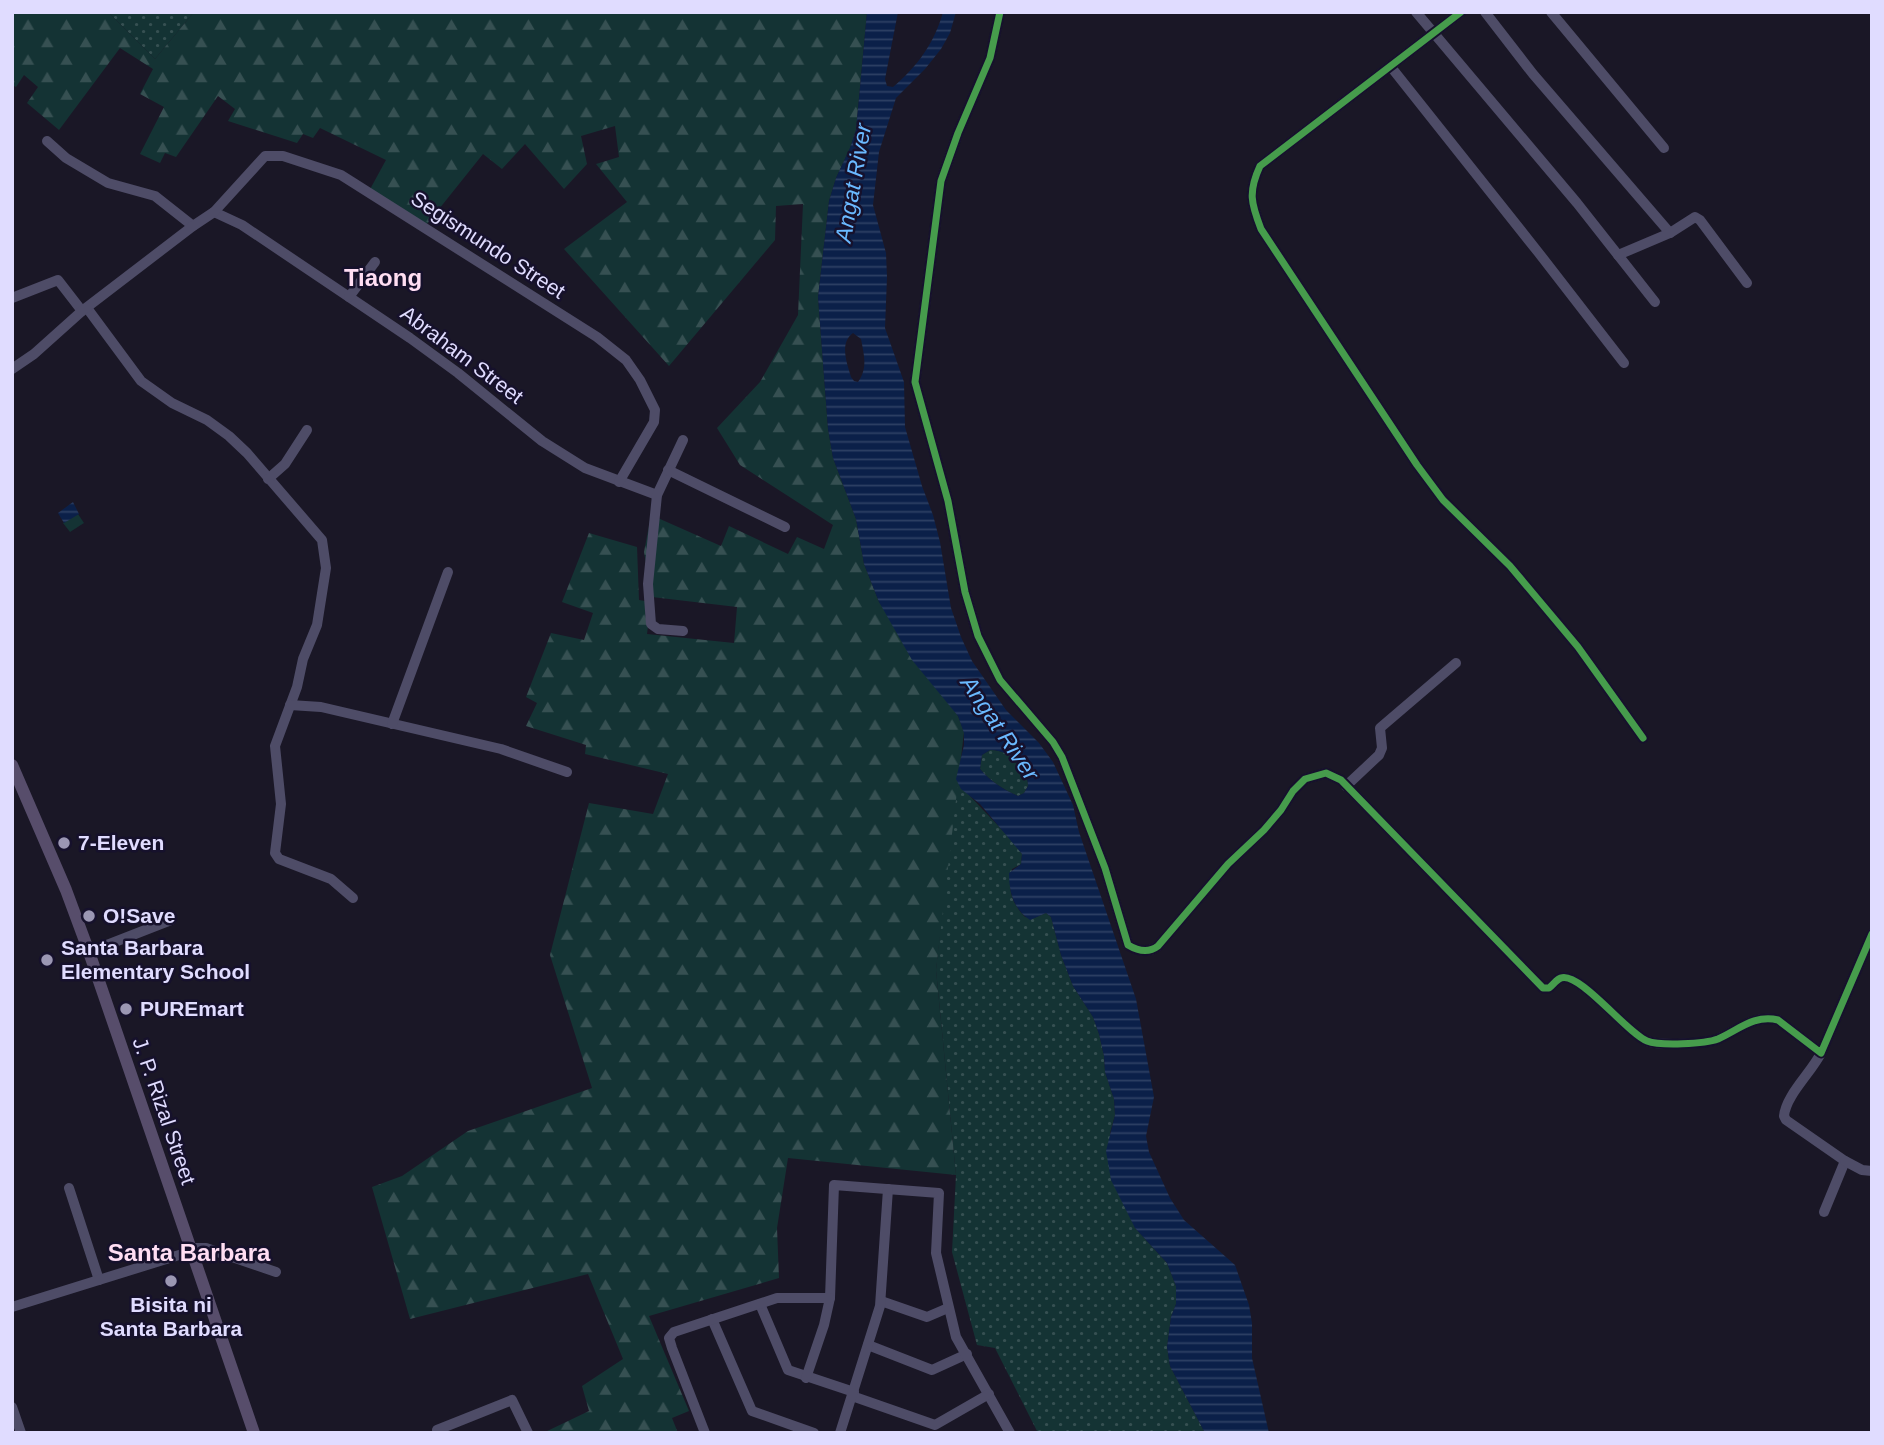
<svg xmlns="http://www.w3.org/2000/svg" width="1884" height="1445" viewBox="0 0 1884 1445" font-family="Arial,sans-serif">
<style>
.green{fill:url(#green-dots)}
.forest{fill:url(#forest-firs)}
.pitch{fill:#143334}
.water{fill:url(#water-rules);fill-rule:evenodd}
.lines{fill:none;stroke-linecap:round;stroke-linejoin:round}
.minor{stroke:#4e4c67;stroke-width:10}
.major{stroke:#574d6b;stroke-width:12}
.cycleway-casing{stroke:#16112c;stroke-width:11}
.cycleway{stroke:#469c4c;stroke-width:7}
.poi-dot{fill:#9b97b3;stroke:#16112c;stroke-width:2.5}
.labels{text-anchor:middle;stroke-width:5;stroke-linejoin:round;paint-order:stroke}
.street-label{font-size:21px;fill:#e0dcff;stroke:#16112c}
.poi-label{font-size:21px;font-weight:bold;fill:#e0dcff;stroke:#16112c;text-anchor:start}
.water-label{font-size:23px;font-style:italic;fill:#6ab9ff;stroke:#16112c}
.quarter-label{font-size:24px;font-weight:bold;fill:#ffdef3;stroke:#16112c}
</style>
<defs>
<pattern id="green-dots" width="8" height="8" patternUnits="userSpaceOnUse" patternTransform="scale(1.75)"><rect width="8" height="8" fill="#143334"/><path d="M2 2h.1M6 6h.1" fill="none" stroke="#365052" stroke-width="1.8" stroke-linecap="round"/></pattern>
<pattern id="forest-firs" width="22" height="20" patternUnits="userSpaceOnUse" patternTransform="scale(1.75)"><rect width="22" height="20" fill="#143334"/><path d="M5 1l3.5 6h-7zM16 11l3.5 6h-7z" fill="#365052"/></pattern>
<pattern id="water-rules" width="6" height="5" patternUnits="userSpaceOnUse" patternTransform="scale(1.75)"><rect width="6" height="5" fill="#0b2049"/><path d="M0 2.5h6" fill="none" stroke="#2e4064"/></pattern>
</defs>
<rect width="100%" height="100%" fill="#1a1726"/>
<!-- green -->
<g class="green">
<polygon points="108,12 194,12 155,59"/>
<path d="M 990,750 C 1008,749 1028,767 1028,786 L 1024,793 L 1018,796 C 1004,790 990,781 980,769 L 982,755 Z"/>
<path d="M 956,779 C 976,806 1003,827 1022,854 L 1021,864 L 1012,869 C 1008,889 1010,901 1025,917 L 1034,918 L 1046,913 L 1051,917 L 1061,955 L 1073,986 L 1093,1017 L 1099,1034 L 1104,1056 L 1105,1072 L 1114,1099 L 1115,1115 L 1110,1133 L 1135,1228 L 1167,1263 L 1176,1286 L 1176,1304 L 1171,1317 L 1167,1347 L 1170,1366 L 1205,1433 L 1038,1433 L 995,1348 L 977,1345 L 952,1252 L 956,1175 L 936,970 Z"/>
</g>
<!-- forest -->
<polygon class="forest" points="12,12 108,12 155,59 194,12 867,12 856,130 850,148 836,178 829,201 818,297 828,429 833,458 856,519 864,564 879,602 958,716 964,732 936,970 956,1175 788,1158 777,1228 779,1278 649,1316 689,1411 672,1418 678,1433 543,1433 589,1411 582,1386 623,1359 588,1274 410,1319 372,1187 402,1176 468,1131 592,1088 550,955 589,803 653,814 668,774 585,754 586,745 526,726 537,703 526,697 551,633 584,640 593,613 562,602 589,533 637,547 639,600 651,602 647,634 734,643 737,607 652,597 644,552 651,515 721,546 729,526 788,554 797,537 824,549 833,525 740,465 717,428 760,382 798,315 803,204 776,206 775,240 669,366 564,249 627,202 596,164 619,157 615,126 581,136 587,164 564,189 525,144 502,169 483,154 423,229 368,193 386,160 320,128 313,138 303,134 297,143 228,121 235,109 218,96 176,157 165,153 160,163 140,154 164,107 140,94 153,69 120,48 59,130 27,103 38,87 24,75 16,87 12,85"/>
<!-- pitch -->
<polygon class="pitch" points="78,514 84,523 70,532 63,523"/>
<!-- water -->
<g class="water">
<path d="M 867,12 L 898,12 L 885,79 L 887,86 L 893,87 C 917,67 935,42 943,12 L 956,12 L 950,33 L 941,49 L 925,69 L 896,98 L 879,152 L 873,205 L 886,253 L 887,277 L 885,328 L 904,382 L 905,427 L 922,486 L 933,515 L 940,542 L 951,608 L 961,637 L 972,661 L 1006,710 L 1039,743 L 1053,762 L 1073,805 L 1079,832 L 1136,999 L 1154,1097 L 1146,1136 L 1149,1152 L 1170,1198 L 1184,1220 L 1235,1265 L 1249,1305 L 1252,1323 L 1252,1358 L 1269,1433 L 1205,1433 L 1170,1366 L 1167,1347 L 1171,1317 L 1176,1304 L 1176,1286 L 1167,1263 L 1135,1228 L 1111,1180 L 1106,1151 L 1115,1115 L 1114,1099 L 1105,1072 L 1104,1056 L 1099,1034 L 1093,1017 L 1073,986 L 1061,955 L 1051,917 L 1046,913 L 1030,920 C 1013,909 1009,891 1009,873 L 1021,864 L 1022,854 L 980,804 L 961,789 L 956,779 L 964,745 L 964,733 L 958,716 L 912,660 L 879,602 L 864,564 L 856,519 L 833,458 L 828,429 L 818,297 L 829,201 L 836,178 L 850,148 L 856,130 ZM 853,333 L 861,339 C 864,355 868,368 858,382 L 854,381 L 851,377 C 847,363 839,343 853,333 ZM 990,750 C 1008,749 1028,767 1028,786 L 1024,793 L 1018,796 C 1004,790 990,781 980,769 L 982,755 Z"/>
<polygon points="73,502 79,514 64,523 58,513"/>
</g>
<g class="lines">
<!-- minor -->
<g class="minor">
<path d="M 1000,12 L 990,58 L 958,133 L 941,181 L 915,382 L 948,501 L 965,592 L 978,636 L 1000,680 L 1053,742 L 1062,757 L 1105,868 L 1128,945 C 1138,951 1149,953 1158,946 L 1228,864 L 1264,830 L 1281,810 L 1293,791 L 1305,779 L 1326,773 L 1341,780 L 1543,988 L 1549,988 C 1553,985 1557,979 1561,978 C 1579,971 1627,1033 1647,1041 C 1660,1046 1705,1044 1718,1039 C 1738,1030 1755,1014 1778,1020 L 1821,1053 L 1872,934"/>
<polyline points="1416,12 1577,203 1655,302"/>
<path d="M 1461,12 L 1260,166 C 1248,192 1251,203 1261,229 L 1417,465 L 1443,500 L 1510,566 L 1578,647 L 1643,738"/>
<polyline points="1485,12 1533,74 1670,233"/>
<polyline points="1551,12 1664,148"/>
<polyline points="1391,67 1538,252 1624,363"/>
<polyline points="47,141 66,158 108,183 155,196 193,226"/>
<polyline points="214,212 242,225 410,338 458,373 542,441 585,468 657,495"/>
<polyline points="1618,255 1670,233 1695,217 1700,220 1747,283"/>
<polyline points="349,297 375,262"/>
<polyline points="12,298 58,280 82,311"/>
<polyline points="87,308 141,381 172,403 207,420 229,436 247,453 322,540 326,568 317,625 303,659 297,687 275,746 281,804 275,853 279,859 331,879 353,898"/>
<polyline points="12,369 34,354 82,311 193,226 214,212 265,156 283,156 341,175 597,337 626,360 640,380 655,410 654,422 619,482"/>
<polyline points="683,440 657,495 648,584 651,624 658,629 683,631"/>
<polyline points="668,470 785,527"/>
<polyline points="268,479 285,464 307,430"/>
<polyline points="290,705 321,707 501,749 567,772"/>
<polyline points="392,724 448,572"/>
<polyline points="1346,786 1379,755 1382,748 1380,728 1456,663"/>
<polyline points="89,952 171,920"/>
<path d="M 1821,1053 C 1811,1073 1786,1095 1784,1116 L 1786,1120 L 1845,1161 L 1824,1212"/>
<polyline points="1845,1161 1862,1170 1872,1171"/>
<polyline points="69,1188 99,1280"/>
<polyline points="881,1301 927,1317 948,1308"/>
<polyline points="760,1304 788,1370 854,1392"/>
<polyline points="12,1307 192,1251 195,1248 206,1248 276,1272"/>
<polyline points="712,1319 752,1411 814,1433"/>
<polyline points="868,1345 932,1370 967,1354"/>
<polyline points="806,1378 824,1325 830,1298 834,1185 939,1193 936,1253 956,1337 1010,1433"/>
<polyline points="852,1396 935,1425 989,1394"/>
<polyline points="12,1407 21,1433"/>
<polyline points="437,1430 512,1400 528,1433"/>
<polyline points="705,1433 672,1348 669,1338 674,1332 777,1298 830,1298"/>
<polyline points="840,1433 880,1306 888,1189"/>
</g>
<!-- major -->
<polyline class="major" points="12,765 66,890 89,952 254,1433"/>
<!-- cycleway casing -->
<g class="cycleway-casing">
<g id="cycleway">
<path d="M 1000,12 L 990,58 L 958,133 L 941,181 L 915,382 L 948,501 L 965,592 L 978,636 L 1000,680 L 1053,742 L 1062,757 L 1105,868 L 1128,945 C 1138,951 1149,953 1158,946 L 1228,864 L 1264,830 L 1281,810 L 1293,791 L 1305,779 L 1326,773 L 1341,780 L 1543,988 L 1549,988 C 1553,985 1557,979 1561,978 C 1579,971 1627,1033 1647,1041 C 1660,1046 1705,1044 1718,1039 C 1738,1030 1755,1014 1778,1020 L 1821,1053 L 1872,934"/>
<path d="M 1461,12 L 1260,166 C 1248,192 1251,203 1261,229 L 1417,465 L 1443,500 L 1510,566 L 1578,647 L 1643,738"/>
</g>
</g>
<!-- cycleway -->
<use href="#cycleway" class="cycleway"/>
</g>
<!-- markers -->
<g class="poi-dot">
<circle cx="64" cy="843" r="7"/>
<circle cx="89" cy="916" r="7"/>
<circle cx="47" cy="960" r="7"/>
<circle cx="126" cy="1009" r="7"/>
<circle cx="171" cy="1281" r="7"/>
</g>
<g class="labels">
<!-- street labels -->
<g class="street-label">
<text transform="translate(488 245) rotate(33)" y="7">Segismundo Street</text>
<text transform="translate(462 355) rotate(37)" y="7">Abraham Street</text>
<text transform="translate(164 1111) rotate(71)" y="7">J. P. Rizal Street</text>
</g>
<!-- poi labels -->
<g class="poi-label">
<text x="78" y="850">7-Eleven</text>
<text x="103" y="923">O!Save</text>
<text x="61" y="955">Santa Barbara<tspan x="61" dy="24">Elementary School</tspan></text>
<text x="140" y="1016">PUREmart</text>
<text x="171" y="1312" text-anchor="middle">Bisita ni<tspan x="171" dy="24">Santa Barbara</tspan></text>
</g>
<!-- water labels -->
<g class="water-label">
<text transform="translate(853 183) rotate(-80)" y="8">Angat River</text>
<text transform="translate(1000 728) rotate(56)" y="8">Angat River</text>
</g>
<!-- quarter labels -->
<g class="quarter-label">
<text x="383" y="286">Tiaong</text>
<text x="189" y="1261">Santa Barbara</text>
</g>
</g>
<!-- border -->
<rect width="1884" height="1445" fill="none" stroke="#e0dcff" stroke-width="28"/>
</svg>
